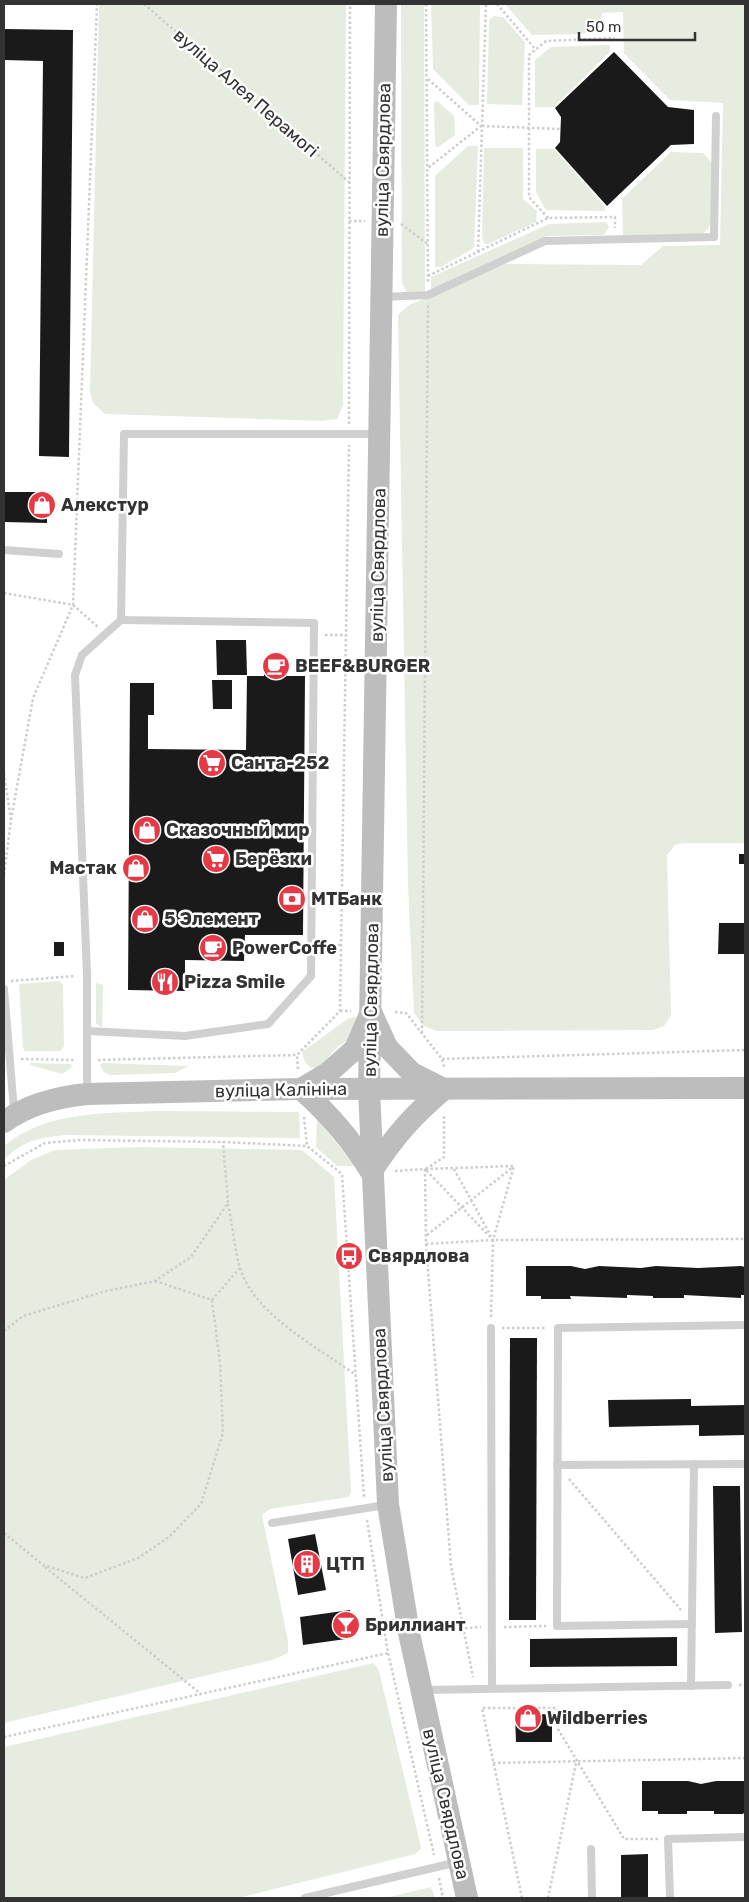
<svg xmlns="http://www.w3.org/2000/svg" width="749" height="1902" viewBox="0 0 749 1902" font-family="Rubik,sans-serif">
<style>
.green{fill:#e6ecdf}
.building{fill:#1a1a1a}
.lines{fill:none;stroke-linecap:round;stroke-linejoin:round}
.path{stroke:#cdcdcd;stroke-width:2.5;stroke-dasharray:2.5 2.5;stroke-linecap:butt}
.service{stroke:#d0d0d0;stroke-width:8}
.secondary{stroke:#bdbdbd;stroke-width:22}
.labels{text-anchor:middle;stroke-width:5;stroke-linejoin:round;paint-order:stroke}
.street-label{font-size:18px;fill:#333;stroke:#fff}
.poi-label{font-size:18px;font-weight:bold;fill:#333;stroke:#fff;text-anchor:start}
</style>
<rect width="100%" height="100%" fill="#fff"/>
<!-- green -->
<g class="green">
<polygon points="99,4 346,4 343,405 337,419 323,421 105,414 93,403 90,392"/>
<polygon points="401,4 424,4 425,291 407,292 402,283"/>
<polygon points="431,4 480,4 479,105 469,105 433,69"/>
<polygon points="505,4 745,4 745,843 684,843 675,845 667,855 671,1015 664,1026 653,1030 437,1031 424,1026 414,1013 408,885 398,315 409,305 504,264 641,265 663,246 720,245 723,103 670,100 624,53 623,12 602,13 600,25 592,32 579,34 532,35"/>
<polygon points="494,16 503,17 525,42 522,105 487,104 489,20"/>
<polygon points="610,45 610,52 554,107 535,107 535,60 551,47"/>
<polygon points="437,101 454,116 455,135 438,147 435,146 434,103"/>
<polygon points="468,146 478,146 474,248 441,267 435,267 435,176"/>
<polygon points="484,148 523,148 523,199 537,211 536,222 488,244 484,243 482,237"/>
<polygon points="536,149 554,149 605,207 605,211 546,210 536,192"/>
<polygon points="671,152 703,153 714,165 712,221 708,229 702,234 623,235 622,199"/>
<polygon points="606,222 609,227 604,235 549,236 431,290 431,277 549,224"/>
<polygon points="59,981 63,985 64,1046 61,1051 25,1051 23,1048 19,984"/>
<polygon points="96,983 103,985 102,1028 96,1023"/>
<path d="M 355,1017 L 359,1019 L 353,1037 C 347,1041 341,1044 335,1049 C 327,1057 325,1069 311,1068 L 305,1062 L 302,1052 L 349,1018 Z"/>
<polygon points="30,1063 71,1064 72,1067 62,1074 30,1065"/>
<polygon points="102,1063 188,1066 175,1073 110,1075 104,1072 100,1065"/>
<path d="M 158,1111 L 299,1112 L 300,1138 L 66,1135 C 37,1138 26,1140 4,1159 L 4,1146 C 46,1111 106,1113 158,1111 Z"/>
<polygon points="317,1119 355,1166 337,1166 316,1147"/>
<polygon points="139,1147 302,1150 334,1177 351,1492 349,1497 270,1509 262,1515 288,1641 288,1653 272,1660 4,1723 4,1180 31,1160 55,1150"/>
<polygon points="374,1663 379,1671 420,1843 421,1849 415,1854 238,1898 4,1898 4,1747"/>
<polygon points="431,1887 435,1898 385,1898 427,1888"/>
</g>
<!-- building -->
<g class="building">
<polygon points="4,29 73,30 69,457 39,456 43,61 4,60"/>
<polygon points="614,52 668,107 694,110 694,144 671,145 607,206 555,148 560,142 561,117 555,108"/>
<polygon points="4,492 47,492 47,523 4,522"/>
<polygon points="216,640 246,640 247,675 217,675"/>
<polygon points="265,663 287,663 287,676 305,676 303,935 245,935 244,961 185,960 185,991 128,990 130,683 154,683 154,715 148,715 148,749 246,750 247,676 264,676"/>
<polygon points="212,680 232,680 232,709 213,709"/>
<rect x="739" y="854" width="6" height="10"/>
<polygon points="719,923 745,923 745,954 718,954"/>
<rect x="54" y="942" width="10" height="14"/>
<polygon points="526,1266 571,1266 585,1269 599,1266 641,1268 656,1266 698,1268 741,1266 745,1267 745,1295 741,1295 741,1298 684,1295 684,1298 653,1298 653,1296 627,1295 627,1298 570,1296 571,1299 541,1299 541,1296 526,1296"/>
<polygon points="510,1338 537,1338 536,1620 509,1620"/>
<polygon points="691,1399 691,1406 745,1405 745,1435 699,1436 699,1425 609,1427 608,1400"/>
<polygon points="713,1486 740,1486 742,1632 715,1633"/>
<polygon points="315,1534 326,1590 298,1595 288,1539"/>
<polygon points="350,1610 353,1638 303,1645 300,1617"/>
<polygon points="677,1637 677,1666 530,1667 530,1639"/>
<polygon points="552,1714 552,1742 516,1742 515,1715"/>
<polygon points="642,1781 688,1781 701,1784 716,1781 745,1781 745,1811 743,1814 714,1814 714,1811 687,1811 687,1814 658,1814 658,1811 642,1811"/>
<polygon points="648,1854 648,1898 621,1898 621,1855"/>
</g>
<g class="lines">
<!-- path -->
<g class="path">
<polyline points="144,4 349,182"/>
<polyline points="426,4 428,282"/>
<polyline points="497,4 536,50"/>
<polyline points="428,79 481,126 428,168"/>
<polyline points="482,126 561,129"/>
<polyline points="548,218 529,197 529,55 546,41 615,38"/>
<polyline points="349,221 365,221"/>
<polyline points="401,224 429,245"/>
<polyline points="478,252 486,4"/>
<polyline points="428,276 548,218 615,217 615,228"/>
<polyline points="349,424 350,4"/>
<polyline points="4,593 73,605 98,627"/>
<polyline points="325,635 346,635"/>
<polyline points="4,773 11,820 4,875"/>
<polyline points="11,820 33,698 73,605 97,4"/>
<polyline points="323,944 341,945"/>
<polyline points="11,981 75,976"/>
<polyline points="340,1011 351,1011"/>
<polyline points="395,1012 406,1013 442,1059 444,1067"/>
<polyline points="422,1033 428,305"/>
<polyline points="21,1059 75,1060"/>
<polyline points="442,1059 745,1050"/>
<polyline points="98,1060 297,1055"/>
<polyline points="298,1069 297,1055 340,1011 349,445"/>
<polyline points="304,1117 307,1146"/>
<polyline points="4,1166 45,1143 80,1140 223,1142 307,1146 342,1174 364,1497"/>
<polyline points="426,1169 444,1157 444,1114"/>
<polyline points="454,1169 491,1236"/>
<polyline points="395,1171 425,1169 426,1244 493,1240 745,1239"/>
<path d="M 228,1204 C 232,1223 235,1250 240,1268 C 254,1314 318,1348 356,1375"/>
<polyline points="427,1235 513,1167"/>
<polyline points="426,1244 451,1566 473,1677"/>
<polyline points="212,1300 240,1268"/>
<polyline points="491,1317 493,1240 514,1166 425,1169 493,1240"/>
<polyline points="502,1328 547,1328"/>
<polyline points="4,1331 23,1316 106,1291 155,1281 191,1257 228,1203 223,1142"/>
<polyline points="569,1479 681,1610"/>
<polyline points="367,1520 388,1653 434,1855"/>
<polyline points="4,1533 43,1565 85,1578 138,1558 169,1537 201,1504 223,1433 220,1363 212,1300 155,1281"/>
<polyline points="45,1567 201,1694"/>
<polyline points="504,1627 546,1626"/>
<polyline points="430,1631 481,1627"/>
<polyline points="739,1685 745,1685"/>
<polyline points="4,1737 388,1653"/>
<polyline points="493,1763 745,1758"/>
<polyline points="439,1878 443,1898"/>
<polyline points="522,1898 482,1708 557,1708 558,1729 624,1839 658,1839"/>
<polyline points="548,1898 576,1763"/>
</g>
<!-- service -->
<g class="service">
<polyline points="384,297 428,295 545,241 714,237 716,116"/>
<polyline points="4,550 59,554"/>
<polyline points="4,989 14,1111"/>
<polyline points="87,1031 185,1036 268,1024 311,976 314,623 121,620"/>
<polyline points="87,1092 87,975 75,675 82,655 121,620 124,434 377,434"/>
<polyline points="491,1328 492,1688"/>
<polyline points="557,1465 745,1464"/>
<polyline points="272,1523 386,1505"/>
<polyline points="692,1624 557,1626 558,1328 745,1325"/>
<polyline points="691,1686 694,1464"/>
<polyline points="425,1690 728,1685"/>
<polyline points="591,1849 592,1898"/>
<polyline points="305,1898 458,1862"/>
<polyline points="670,1898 668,1839 745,1837"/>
</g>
<!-- secondary -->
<g class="secondary">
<polyline points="386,4 369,1089 388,1504 409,1633 467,1898"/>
<path d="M 371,1012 L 387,1047 L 412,1073 L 444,1089 C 411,1117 395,1136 371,1172 C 352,1140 329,1114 301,1089 L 328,1073 L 355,1049 Z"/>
<path d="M 4,1122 C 28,1104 57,1097 87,1094 L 301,1089 L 745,1088"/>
</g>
</g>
<!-- icons -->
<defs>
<g id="shop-disc" transform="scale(1.4375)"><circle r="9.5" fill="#e63946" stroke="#fff"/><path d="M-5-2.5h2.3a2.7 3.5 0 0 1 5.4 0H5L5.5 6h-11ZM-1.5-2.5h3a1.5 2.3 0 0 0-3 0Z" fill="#fff"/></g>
<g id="cafe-disc" transform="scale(1.4375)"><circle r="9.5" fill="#e63946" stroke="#fff"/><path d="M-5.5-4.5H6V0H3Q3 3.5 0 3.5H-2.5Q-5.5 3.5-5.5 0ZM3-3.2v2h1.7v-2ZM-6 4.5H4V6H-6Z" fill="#fff"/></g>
<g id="supermarket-disc" transform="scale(1.4375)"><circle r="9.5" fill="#e63946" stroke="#fff"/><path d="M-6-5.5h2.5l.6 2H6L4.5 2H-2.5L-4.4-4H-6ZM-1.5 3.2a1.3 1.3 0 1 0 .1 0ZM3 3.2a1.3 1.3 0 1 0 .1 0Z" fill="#fff"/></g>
<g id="bank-disc" transform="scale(1.4375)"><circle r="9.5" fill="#e63946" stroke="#fff"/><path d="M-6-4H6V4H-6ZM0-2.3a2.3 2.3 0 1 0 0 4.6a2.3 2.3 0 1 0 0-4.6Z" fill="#fff"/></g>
<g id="restaurant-disc" transform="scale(1.4375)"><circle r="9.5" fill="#e63946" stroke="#fff"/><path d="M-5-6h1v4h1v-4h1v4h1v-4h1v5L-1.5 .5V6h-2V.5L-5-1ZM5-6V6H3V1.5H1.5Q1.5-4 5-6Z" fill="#fff"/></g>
<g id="bus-disc" transform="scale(1.4375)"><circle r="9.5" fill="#e63946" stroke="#fff"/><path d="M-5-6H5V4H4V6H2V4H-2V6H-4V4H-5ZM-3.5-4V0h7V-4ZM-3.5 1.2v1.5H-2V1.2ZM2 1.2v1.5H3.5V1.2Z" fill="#fff"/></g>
<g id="building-disc" transform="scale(1.4375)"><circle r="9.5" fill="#e63946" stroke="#fff"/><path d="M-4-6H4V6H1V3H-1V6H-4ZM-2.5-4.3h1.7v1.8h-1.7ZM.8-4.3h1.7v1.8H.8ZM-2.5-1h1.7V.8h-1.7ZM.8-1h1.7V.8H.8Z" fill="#fff"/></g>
<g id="bar-disc" transform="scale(1.4375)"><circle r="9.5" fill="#e63946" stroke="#fff"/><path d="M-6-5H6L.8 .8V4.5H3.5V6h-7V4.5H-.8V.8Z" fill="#fff"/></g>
</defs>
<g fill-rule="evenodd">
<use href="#shop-disc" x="42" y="505"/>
<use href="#cafe-disc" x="276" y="666"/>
<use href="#supermarket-disc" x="212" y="763"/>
<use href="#shop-disc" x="147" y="830"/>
<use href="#supermarket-disc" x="216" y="859"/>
<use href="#shop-disc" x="136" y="868"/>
<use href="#bank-disc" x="292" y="899"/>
<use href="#shop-disc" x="145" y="919"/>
<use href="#cafe-disc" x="213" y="948"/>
<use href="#restaurant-disc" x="165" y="982"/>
<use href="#bus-disc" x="349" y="1256"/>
<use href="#building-disc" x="307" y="1564"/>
<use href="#bar-disc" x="346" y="1625"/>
<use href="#shop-disc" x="528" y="1718"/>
</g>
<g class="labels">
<!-- street labels -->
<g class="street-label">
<text transform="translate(246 93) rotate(41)" y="6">вуліца Алея Перамогі</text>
<text transform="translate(383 160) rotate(-89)" y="6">вуліца Свярдлова</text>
<text transform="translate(378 565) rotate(-89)" y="6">вуліца Свярдлова</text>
<text transform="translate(371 1000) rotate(-89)" y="6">вуліца Свярдлова</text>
<text transform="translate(281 1090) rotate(-1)" y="6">вуліца Калініна</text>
<text transform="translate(383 1405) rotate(-93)" y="6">вуліца Свярдлова</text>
<text transform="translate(446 1804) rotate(77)" y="6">вуліца Свярдлова</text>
</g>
<!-- poi labels -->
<g class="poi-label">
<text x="61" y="511">Алекстур</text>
<text x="295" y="672">BEEF&amp;BURGER</text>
<text x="231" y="769">Санта-252</text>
<text x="166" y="836">Сказочный мир</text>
<text x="235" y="865">Берёзки</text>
<text x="117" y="874" text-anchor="end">Мастак</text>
<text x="311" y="905">МТБанк</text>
<text x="164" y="925">5 Элемент</text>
<text x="232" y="954">PowerCoffe</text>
<text x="184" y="988">Pizza Smile</text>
<text x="368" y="1262">Свярдлова</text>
<text x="326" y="1570">ЦТП</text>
<text x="365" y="1631">Бриллиант</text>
<text x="547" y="1724">Wildberries</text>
</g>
</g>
<!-- border -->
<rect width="749" height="1902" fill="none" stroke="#333333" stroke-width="10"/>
<!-- scale -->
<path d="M579 32v8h116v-8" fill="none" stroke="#333333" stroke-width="2.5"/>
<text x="586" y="32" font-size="15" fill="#333333" stroke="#ffffff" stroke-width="4" paint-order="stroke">50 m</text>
</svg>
